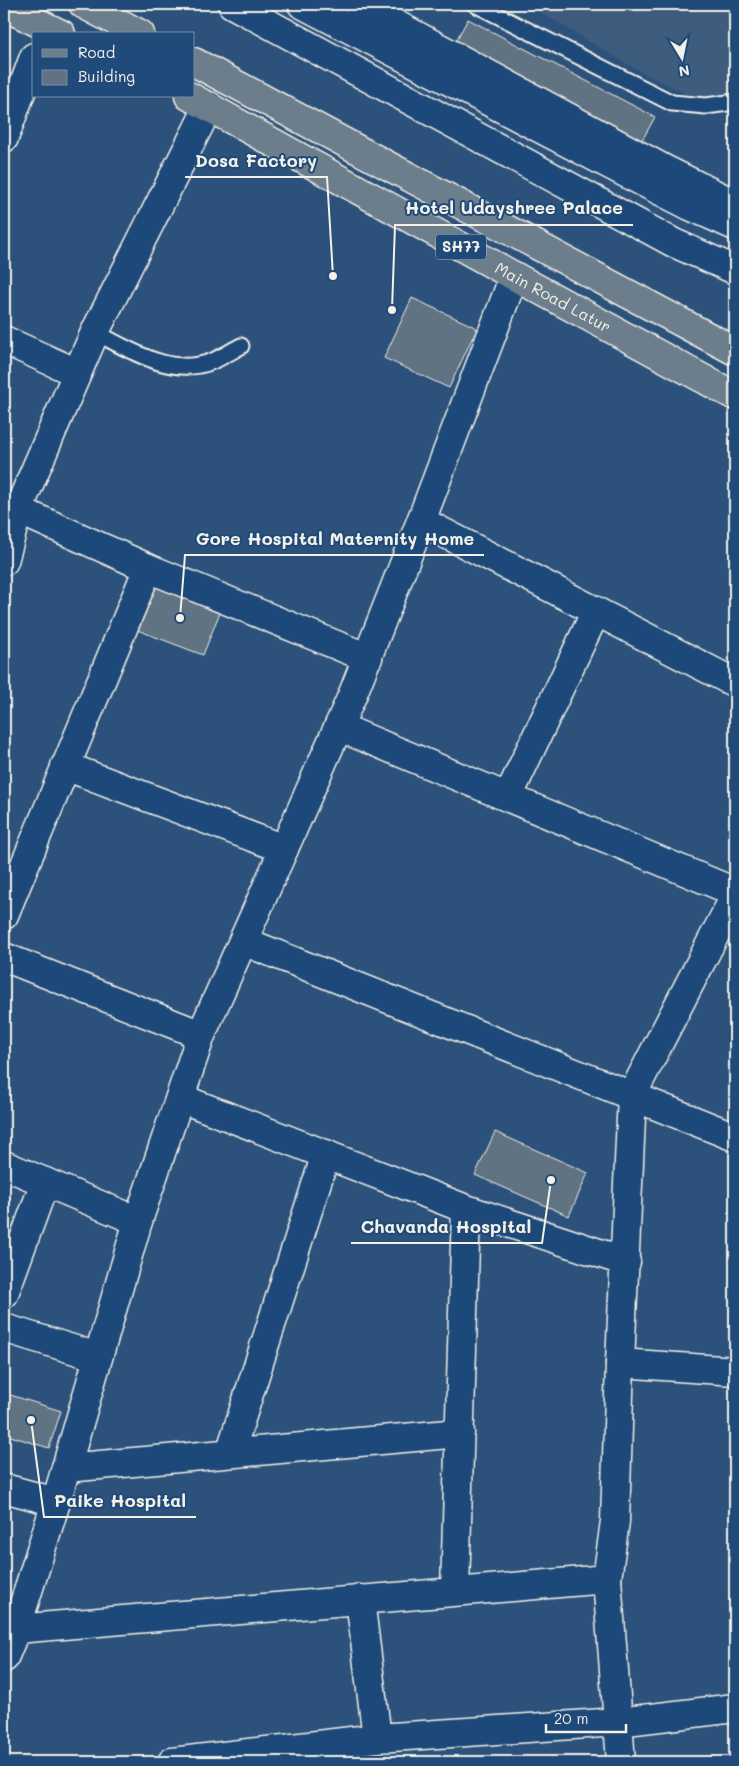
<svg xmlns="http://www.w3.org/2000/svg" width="739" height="1766" viewBox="0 0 739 1766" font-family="Mali,sans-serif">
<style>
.built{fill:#3c5c7e}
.building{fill:#617382;stroke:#f4f1e8}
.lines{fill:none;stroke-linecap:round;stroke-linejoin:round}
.service-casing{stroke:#f4f1e8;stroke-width:19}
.minor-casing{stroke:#f4f1e8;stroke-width:31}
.tertiary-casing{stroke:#f4f1e8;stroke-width:31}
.primary-casing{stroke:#f4f1e8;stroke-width:31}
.service{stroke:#1f4a7a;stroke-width:15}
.minor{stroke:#1f4a7a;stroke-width:28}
.tertiary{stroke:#1f4a7a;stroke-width:28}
.primary{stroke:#6c7d8b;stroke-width:28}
.labels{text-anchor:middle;stroke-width:4;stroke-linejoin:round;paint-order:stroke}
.shield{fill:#1f4a7a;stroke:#b4bfc7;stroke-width:1}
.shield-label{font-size:15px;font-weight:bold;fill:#f4f1e8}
.street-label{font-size:16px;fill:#f4f1e8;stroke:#1f4a7a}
.leader{fill:none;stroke:#f4f1e8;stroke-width:2}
.callout-dot{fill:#f4f1e8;stroke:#1f4a7a;stroke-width:2}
.callout-label{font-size:18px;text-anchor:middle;font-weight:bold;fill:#f4f1e8;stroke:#1f4a7a;stroke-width:4;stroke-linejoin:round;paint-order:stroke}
</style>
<rect width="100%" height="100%" fill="#2c527c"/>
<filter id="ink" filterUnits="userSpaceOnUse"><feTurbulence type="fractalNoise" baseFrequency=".02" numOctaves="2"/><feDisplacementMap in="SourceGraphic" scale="10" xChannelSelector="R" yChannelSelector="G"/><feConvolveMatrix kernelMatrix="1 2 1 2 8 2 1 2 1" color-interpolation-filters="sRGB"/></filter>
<g filter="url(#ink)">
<!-- built -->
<polygon class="built" points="526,4 735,4 735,97 727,98 690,96 634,68"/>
<!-- building -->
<g class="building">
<polygon points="468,19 655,117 640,144 453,46"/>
<polygon points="412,298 477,328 449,388 384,358"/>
<polygon points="150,584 220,612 203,655 132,628"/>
<polygon points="495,1132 588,1173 569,1216 475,1175"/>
<polygon points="4,1393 61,1411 49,1448 4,1434"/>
</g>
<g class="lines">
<!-- service casing -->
<g class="service-casing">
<g id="service">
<polyline points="475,4 672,103 706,106 735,102"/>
<path d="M 95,332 C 130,350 172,378 213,361 C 222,357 232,351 241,346"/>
</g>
</g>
<!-- minor casing -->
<g class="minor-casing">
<g id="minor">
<polyline points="358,4 666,170 735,204"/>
<polyline points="4,138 34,57"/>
<polyline points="4,340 77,373"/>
<polyline points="18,510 148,568 368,658"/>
<polyline points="421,521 735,683"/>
<polyline points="4,561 18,510 95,332 209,106"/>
<polyline points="339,727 735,892"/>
<polyline points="65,766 284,849"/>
<polyline points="508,797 596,611"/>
<polyline points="4,915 148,568"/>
<polyline points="243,941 735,1137"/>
<polyline points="4,957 201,1035"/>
<polyline points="180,1098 466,1209 455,1591"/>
<polyline points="4,1165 138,1221"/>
<polyline points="466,1209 626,1262"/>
<polyline points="4,1294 45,1182"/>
<polyline points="4,1328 98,1357"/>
<polyline points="620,1363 735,1371"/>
<polyline points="230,1453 326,1154"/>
<polyline points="66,1468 460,1433"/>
<polyline points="4,1488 56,1502"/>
<polyline points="360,1599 377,1738"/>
<polyline points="16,1629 607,1579"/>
<polyline points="4,1658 16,1629 56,1502 138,1221 201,1035 352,696 421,521 514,276"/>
<polyline points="172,1762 377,1738 618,1722 735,1708"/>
<polyline points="621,1762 607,1579 615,1521 620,1363 632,1095 735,896"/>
</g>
</g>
<!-- tertiary casing -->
<g class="tertiary-casing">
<g id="tertiary">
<polyline points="232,4 674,243 735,270"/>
<polyline points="302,4 641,181 690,206 735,226"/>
</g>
</g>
<!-- primary casing -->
<g class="primary-casing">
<g id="primary">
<polyline points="83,4 140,34"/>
<polyline points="4,6 61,34"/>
<polyline points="194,62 735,351"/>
<path id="s1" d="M 189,96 L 514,276 L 735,396"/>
</g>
</g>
<!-- service -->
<use href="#service" class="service"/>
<!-- minor -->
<use href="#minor" class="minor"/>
<!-- tertiary -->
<use href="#tertiary" class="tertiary"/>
<!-- primary -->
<use href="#primary" class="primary"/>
</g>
</g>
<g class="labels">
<!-- shield labels -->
<rect class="shield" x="436" y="234.5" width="50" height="25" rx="4"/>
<g class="shield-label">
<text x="461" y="252">SH77</text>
</g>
<!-- street labels -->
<g class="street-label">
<text dy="6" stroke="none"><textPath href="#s1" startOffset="416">Main Road Latur</textPath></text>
</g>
</g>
<!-- callouts -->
<path class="leader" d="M333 276L327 177H185M392 310L395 225H633M180 618L185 555H484M551 1180L542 1243H351M31 1420L44 1517H196"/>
<g class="callout-dot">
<circle cx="333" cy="276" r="5"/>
<circle cx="392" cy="310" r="5"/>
<circle cx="180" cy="618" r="5"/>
<circle cx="551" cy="1180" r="5"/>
<circle cx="31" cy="1420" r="5"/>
</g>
<g class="callout-label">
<text x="256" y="167">Dosa Factory</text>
<text x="514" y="214">Hotel Udayshree Palace</text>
<text x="335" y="545">Gore Hospital Maternity Home</text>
<text x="446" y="1233">Chavanda Hospital</text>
<text x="120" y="1507">Paike Hospital</text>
</g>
<!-- margin -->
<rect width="739" height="1766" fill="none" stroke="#1f4a7a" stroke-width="20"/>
<rect x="10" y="10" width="719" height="1746" fill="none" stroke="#f4f1e8" stroke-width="2" filter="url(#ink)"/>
<!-- legend -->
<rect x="32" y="32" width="162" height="65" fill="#1f4a7a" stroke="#748da6"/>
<rect x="42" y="49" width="25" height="8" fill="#6c7d8b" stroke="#748da6"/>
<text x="78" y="58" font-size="15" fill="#f4f1e8">Road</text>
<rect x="42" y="70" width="25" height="15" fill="#617382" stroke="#748da6"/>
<text x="78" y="82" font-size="15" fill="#f4f1e8">Building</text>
<!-- north arrow -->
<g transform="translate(682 58) rotate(170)" stroke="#1f4a7a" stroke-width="4" paint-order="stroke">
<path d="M0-4L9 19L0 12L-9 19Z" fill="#f4f1e8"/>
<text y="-8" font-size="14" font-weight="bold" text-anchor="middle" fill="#f4f1e8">N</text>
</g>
<!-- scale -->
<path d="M546 1724v8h80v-8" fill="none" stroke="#f4f1e8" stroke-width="2.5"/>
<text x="554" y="1724" font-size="15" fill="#f4f1e8" stroke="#1f4a7a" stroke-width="4" paint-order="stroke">20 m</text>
</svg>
